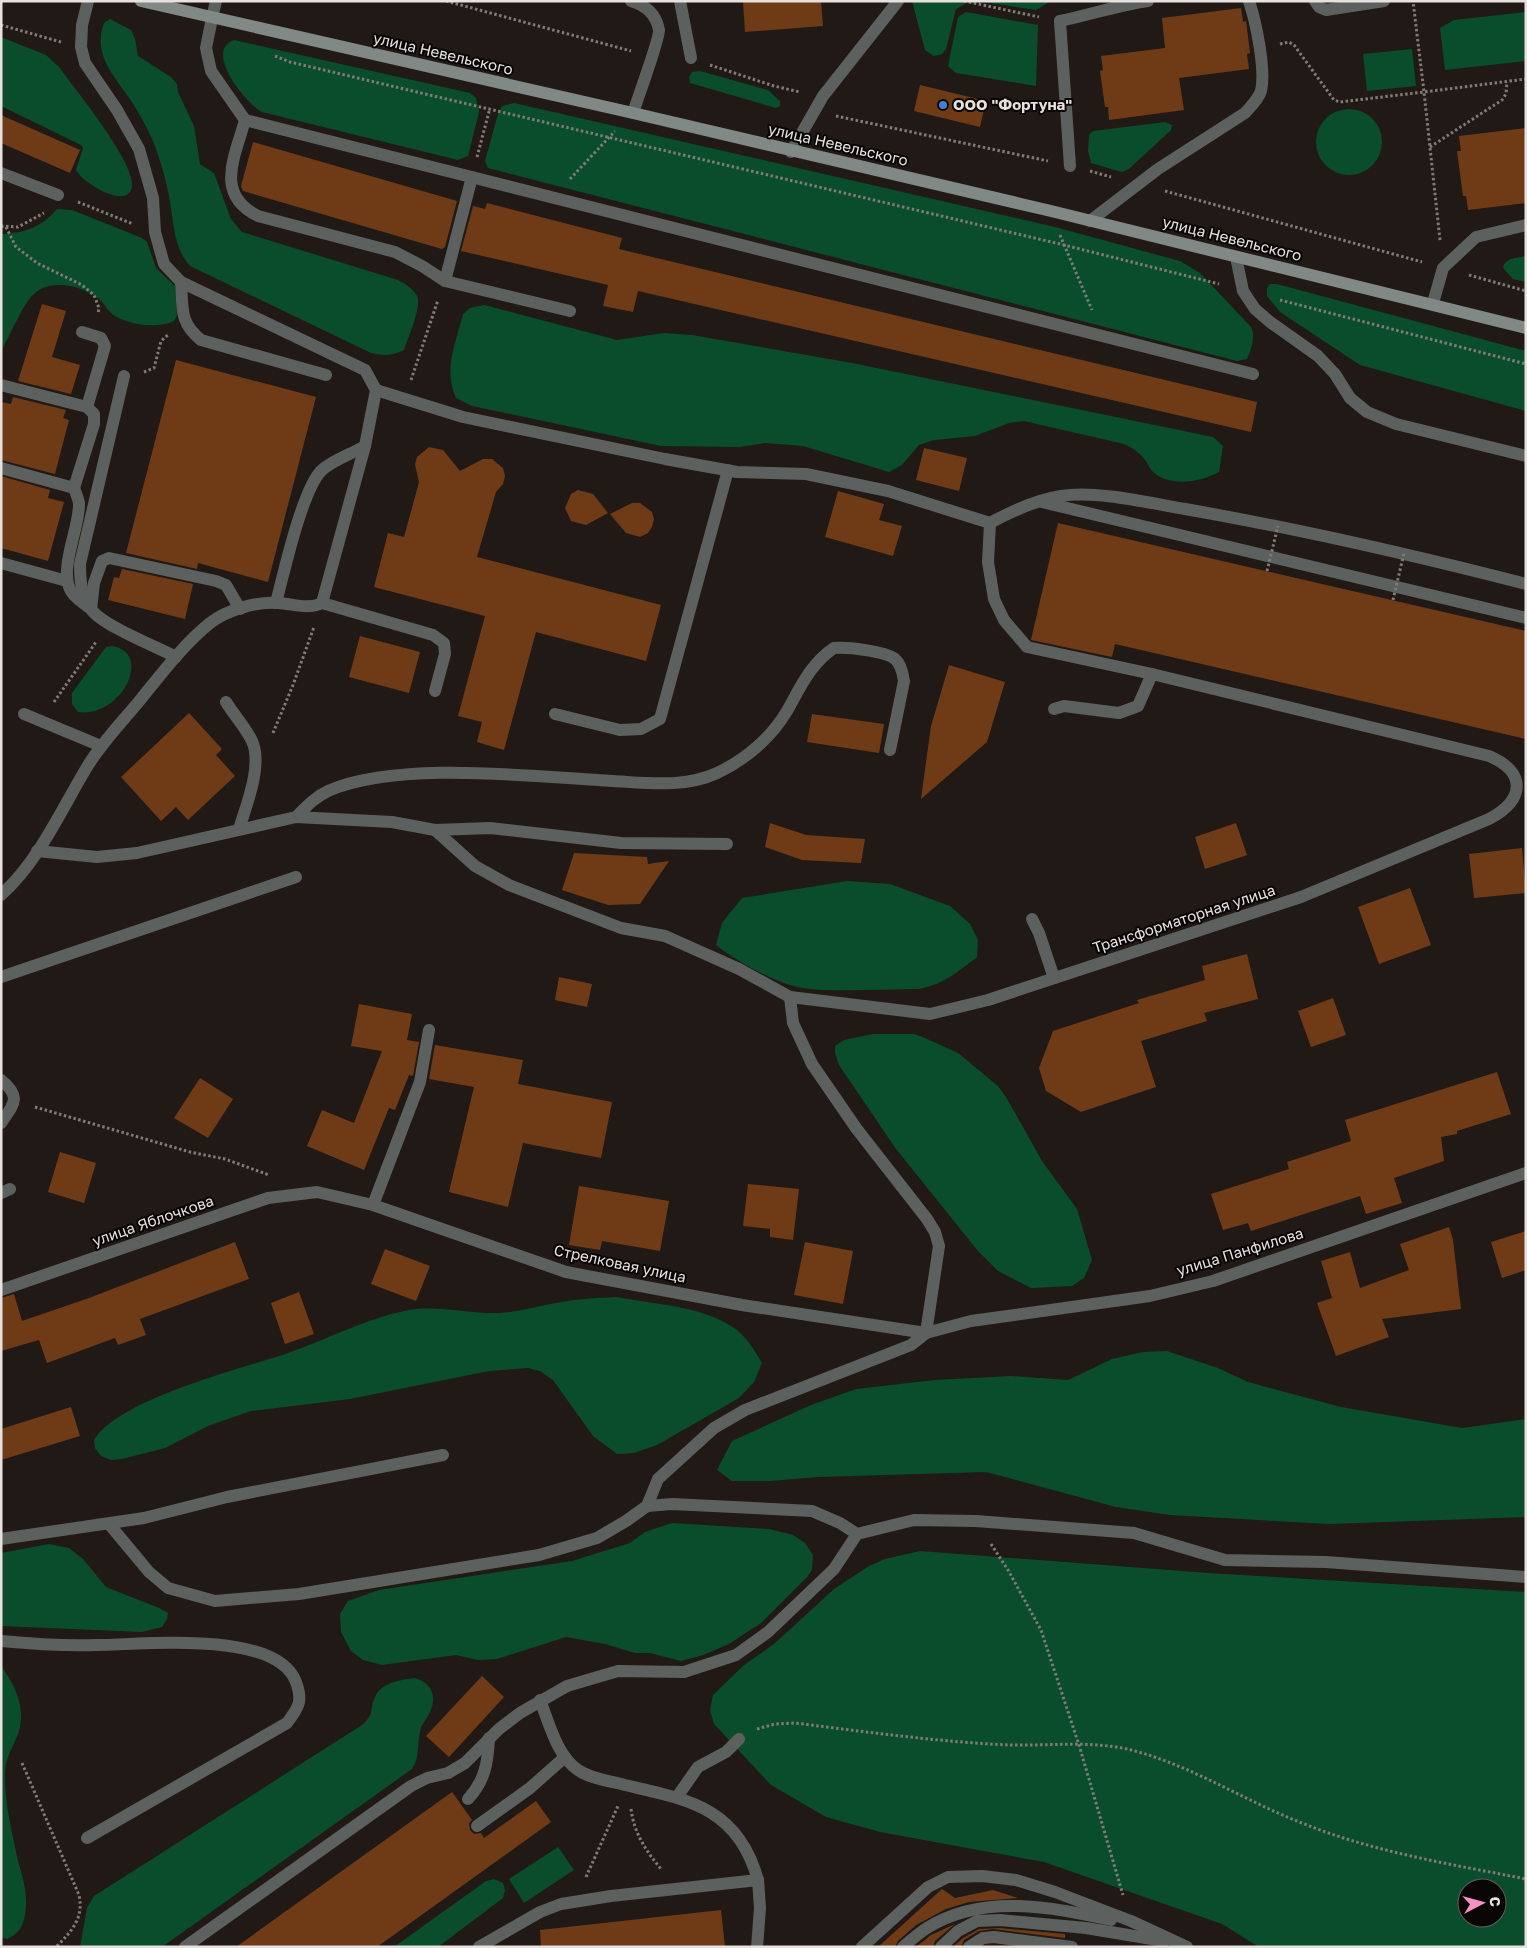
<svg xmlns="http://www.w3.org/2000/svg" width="1527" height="1948" viewBox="0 0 1527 1948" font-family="'Golos Text',sans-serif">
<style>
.green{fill:#094d2d;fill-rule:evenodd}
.building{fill:#6f3b17}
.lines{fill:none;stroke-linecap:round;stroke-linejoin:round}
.path{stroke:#817a77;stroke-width:3;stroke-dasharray:2.5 2.5;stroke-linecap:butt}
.service{stroke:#5c615f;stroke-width:12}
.minor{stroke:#5c615f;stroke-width:12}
.tertiary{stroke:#5c615f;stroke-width:12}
.secondary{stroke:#818987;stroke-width:12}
.path-bridge{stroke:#817a77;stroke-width:3;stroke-dasharray:2.5 2.5;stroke-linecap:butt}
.shop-dot{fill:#3f7fe0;stroke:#080504;stroke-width:2}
.labels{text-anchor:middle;stroke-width:4;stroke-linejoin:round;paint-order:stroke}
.street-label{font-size:15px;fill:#e8e2df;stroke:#080504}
.poi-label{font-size:15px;font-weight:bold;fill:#e8e2df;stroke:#080504;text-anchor:start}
</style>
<rect width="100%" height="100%" fill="#211915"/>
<!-- green -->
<g class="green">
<polygon points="912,1 970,1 956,9 946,49 942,54 934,56 925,50"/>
<polygon points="977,1 1051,1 1036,10"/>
<polygon points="966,12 1038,25 1036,86 956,73 948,66 958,17"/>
<polygon points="1526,12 1526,61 1445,70 1440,28 1454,20"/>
<path d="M 110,19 L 131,30 L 135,39 L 138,56 L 171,77 L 177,84 L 178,92 L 194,126 L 200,164 L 214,173 L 231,219 L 242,232 L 398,280 C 405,284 413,288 417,296 C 422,307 408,338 404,350 C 392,356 383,356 371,353 L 190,266 C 174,248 174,225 170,202 C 167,183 161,163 155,146 C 149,131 140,115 132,102 C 115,77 92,55 104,23 Z"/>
<path d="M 1,37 L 46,55 L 59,67 C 74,88 136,163 132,187 C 127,211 82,182 76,170 L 83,148 L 81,145 L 1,106 Z"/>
<path d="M 234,40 L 470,93 L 476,98 L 479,112 L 468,156 L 458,160 L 262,112 C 246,104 203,51 234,40 Z"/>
<polygon points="1412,49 1416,86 1367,91 1363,54"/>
<polygon points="700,71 768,90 780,101 780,106 776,108 690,83 689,77 692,72"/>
<path d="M 514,103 L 1055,227 L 1180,261 L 1200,273 L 1251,327 C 1256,336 1251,350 1247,359 L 1237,361 L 488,168 L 485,161 L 498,114 L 502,106 Z"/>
<circle cx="1349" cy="142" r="33"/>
<polygon points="1165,122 1172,125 1171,130 1129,169 1122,172 1091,163 1088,151 1089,135 1093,131"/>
<path d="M 57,209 L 72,210 L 142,238 L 147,242 L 156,268 L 175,286 L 177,315 L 174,321 C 158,329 130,325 115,316 C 108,312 105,304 99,299 C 83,286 51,278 34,294 C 23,303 9,338 1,351 L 1,234 C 25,233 42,227 57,209 Z"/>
<path d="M 1526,256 L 1526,282 L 1513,279 L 1503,268 C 1505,258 1517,258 1526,256 Z"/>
<polygon points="1270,284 1277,284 1526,351 1526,411 1360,365 1280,312 1267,296 1267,288"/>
<path d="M 484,305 L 617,340 L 664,333 L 692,335 L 852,363 L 1213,437 L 1223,446 L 1219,472 C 1201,482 1169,488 1152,471 C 1149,468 1148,464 1146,461 C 1140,453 1133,448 1124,444 L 1024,421 L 1009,423 L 975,436 L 934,440 L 919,445 L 902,465 L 889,472 L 803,446 L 765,443 L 740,447 L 661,446 L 472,406 L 456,398 C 443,369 456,343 463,314 L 470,308 Z"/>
<path d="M 112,646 C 154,653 121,718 78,712 L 72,704 L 72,693 L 106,647 Z"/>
<path d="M 847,881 L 890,884 L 950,906 L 970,924 L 978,940 L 977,957 C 958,972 942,985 919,989 C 883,989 845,992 810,989 C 781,987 739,963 716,945 L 722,923 L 742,898 Z"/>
<polygon points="873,1034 914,1034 925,1038 958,1053 998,1086 1006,1097 1042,1161 1077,1209 1092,1260 1084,1278 1072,1286 1031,1288 998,1271 978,1251 896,1149 839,1065 835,1053 835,1046 844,1040"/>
<path d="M 616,1297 C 654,1304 703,1306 736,1329 C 747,1338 755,1351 762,1363 L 754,1382 L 739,1398 L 657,1445 L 634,1453 L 617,1454 L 593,1436 L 553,1380 L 540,1371 L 528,1368 L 489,1371 L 350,1399 L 251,1411 L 208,1426 L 165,1448 L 122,1459 L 111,1460 L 101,1456 L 95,1448 L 94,1440 C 119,1399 241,1369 288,1353 C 328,1339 367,1318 409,1310 C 440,1305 469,1314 500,1313 C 519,1312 537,1306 556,1303 C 575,1299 596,1298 616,1297 Z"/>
<polygon points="1167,1351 1218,1368 1248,1382 1341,1407 1462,1428 1526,1419 1526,1517 1330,1524 1170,1515 1116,1507 986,1472 818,1477 770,1481 732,1481 717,1470 732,1441 811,1405 856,1389 935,1380 1011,1376 1068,1380 1112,1359 1143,1352"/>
<polygon points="672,1523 769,1529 793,1535 805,1543 813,1555 812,1570 808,1576 761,1623 729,1644 703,1655 681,1661 650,1653 635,1653 605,1644 566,1637 497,1659 478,1660 456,1655 382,1665 363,1660 351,1651 341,1632 340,1614 348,1601 379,1590 572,1561 630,1543 645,1532"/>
<polygon points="49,1544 69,1548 83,1559 106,1587 159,1608 168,1613 167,1619 162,1627 142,1632 1,1626 1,1553"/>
<path d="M 920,1551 L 1208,1573 L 1526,1592 L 1526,1947 L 1259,1947 L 1222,1924 L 1044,1862 L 880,1832 L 826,1817 L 771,1785 L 714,1724 L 710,1710 L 713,1695 L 744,1665 L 774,1644 L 834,1589 L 869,1566 L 885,1559 ZM 1467,1888 L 1497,1888 L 1497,1918 L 1467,1918 Z"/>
<path d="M 1,1666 C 15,1685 27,1709 18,1734 C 13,1747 5,1759 5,1773 C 4,1801 12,1830 17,1857 C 21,1872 27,1889 26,1905 C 25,1922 22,1932 7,1939 L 1,1937 Z"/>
<path d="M 414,1678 C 432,1682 438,1697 429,1714 C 426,1720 421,1725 420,1732 C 417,1745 420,1757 412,1769 L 162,1947 L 80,1947 L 87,1908 L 94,1896 L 362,1725 C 375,1714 369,1710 375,1697 C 381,1683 400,1680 414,1678 Z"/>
<polygon points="558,1847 574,1870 524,1903 509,1879"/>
<polygon points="494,1879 503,1883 505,1890 503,1898 438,1947 394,1947 486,1881"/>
</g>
<!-- building -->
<g class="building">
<polygon points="743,1 821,1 823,26 745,32"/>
<polygon points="1241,8 1243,22 1246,21 1250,53 1247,54 1249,69 1179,78 1184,110 1109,120 1108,107 1105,107 1100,71 1103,70 1101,56 1165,48 1162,18"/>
<polygon points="920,85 986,101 980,127 914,111"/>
<polygon points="1,115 80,150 70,173 1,143"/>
<polygon points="1526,128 1526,203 1468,210 1466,196 1463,196 1457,151 1461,151 1459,136"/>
<polygon points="253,142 457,201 445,247 442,249 243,191 241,186"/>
<polygon points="487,203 622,238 619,249 1257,402 1251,432 638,291 633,312 603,306 608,285 461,251 473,206 485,209"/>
<polygon points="42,304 66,311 52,357 80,365 71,394 18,381"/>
<polygon points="176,360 316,397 268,582 198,563 197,569 126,553"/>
<polygon points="13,397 66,410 63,418 69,420 55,474 1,460 1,402 11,404"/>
<polygon points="429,447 443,450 460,471 483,459 492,459 503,468 505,476 503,484 496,492 477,557 661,605 646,661 536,632 504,750 477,742 482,722 458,716 485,616 374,587 388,533 404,537 419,482 415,464 417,457"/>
<polygon points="924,448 967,458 959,491 916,480"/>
<polygon points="1,476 50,490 48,498 64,502 48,561 1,548"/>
<polygon points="578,490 593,494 608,513 586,525 571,521 565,508 571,494"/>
<polygon points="838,491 884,504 879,520 902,526 893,556 825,537"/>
<polygon points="632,503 640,503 652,512 654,519 652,527 648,533 640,537 626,533 610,514"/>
<polygon points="1058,523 1526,631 1526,739 1115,644 1112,657 1031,640"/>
<polygon points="122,569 193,584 185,619 108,600 114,577 119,578"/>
<polygon points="360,636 420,652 409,693 349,677"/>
<polygon points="949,665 1005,682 987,742 921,799 931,726"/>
<polygon points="189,713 222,749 216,755 235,776 188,820 176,807 161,821 121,777"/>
<polygon points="812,714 884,724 879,753 807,742"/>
<polygon points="770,823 806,835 865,839 861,863 802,860 765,847"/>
<polygon points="1236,823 1247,855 1205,869 1195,837"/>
<polygon points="1522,848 1526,893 1474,898 1469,854"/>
<polygon points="574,853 647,857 648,864 669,861 640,904 608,905 562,890"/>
<polygon points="1410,888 1431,945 1379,964 1358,907"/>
<polygon points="1247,954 1258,999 1204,1013 1207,1021 1141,1041 1156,1087 1081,1112 1046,1091 1039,1068 1053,1031 1139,1003 1137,1000 1205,980 1202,966"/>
<polygon points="559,977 592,984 587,1007 555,1000"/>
<polygon points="1333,998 1346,1035 1311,1047 1298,1011"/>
<polygon points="359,1004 412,1014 407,1040 419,1042 413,1076 409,1075 395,1110 389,1108 364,1170 307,1146 322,1110 354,1123 382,1051 351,1046"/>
<polygon points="435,1045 523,1060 518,1084 612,1102 601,1158 523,1143 508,1207 449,1192 474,1087 429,1079"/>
<polygon points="1497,1072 1511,1114 1457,1131 1457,1134 1441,1137 1444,1161 1394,1178 1402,1203 1366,1214 1360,1196 1251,1231 1248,1223 1223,1230 1211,1194 1289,1169 1287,1162 1351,1141 1345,1120"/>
<polygon points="200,1078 233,1099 208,1138 174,1118"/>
<polygon points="60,1152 96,1163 84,1203 48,1192"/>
<polygon points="748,1184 799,1189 793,1240 770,1237 770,1229 743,1226"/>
<polygon points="579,1186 669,1201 660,1251 602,1241 600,1250 569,1245"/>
<polygon points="1449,1227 1453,1240 1461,1309 1382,1319 1389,1337 1336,1356 1317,1303 1332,1298 1321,1261 1350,1252 1360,1288 1409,1270 1400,1244"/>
<polygon points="1526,1231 1526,1270 1502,1278 1491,1242"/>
<polygon points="235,1242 249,1279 140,1319 146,1335 118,1345 115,1338 47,1363 39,1340 1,1351 1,1298 14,1294 22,1321 89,1298"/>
<polygon points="805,1242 853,1251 843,1304 794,1295"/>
<polygon points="385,1249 430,1266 416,1301 371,1284"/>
<polygon points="299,1292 314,1334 285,1344 271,1303"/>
<polygon points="71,1407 80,1436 1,1460 1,1429"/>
<polygon points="482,1676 504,1697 449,1757 426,1736"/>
<polygon points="452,1792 472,1820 469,1823 470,1830 474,1834 481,1833 484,1838 536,1801 551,1822 377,1947 236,1947"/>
<polygon points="942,1889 955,1898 993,1890 1018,1898 969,1902 946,1909 916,1925 898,1941 895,1947 878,1947"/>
<polygon points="721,1910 725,1947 541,1947 540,1930"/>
<polygon points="955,1924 935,1941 933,1947 916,1947 931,1935"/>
<polygon points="1000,1928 1065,1934 1065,1938 993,1929 979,1931 964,1940 961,1947 953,1947 963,1938 979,1929"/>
</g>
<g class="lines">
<!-- path -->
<g class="path">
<polyline points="446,1 631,51"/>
<polyline points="964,1 1039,17"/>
<polyline points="1,25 61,42"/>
<polyline points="1280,44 1289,42 1294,45 1334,100 1340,102 1424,92 1413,1"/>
<polyline points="275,56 290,62 1064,245 1219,284"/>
<polyline points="710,65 774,86 800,92"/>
<polyline points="836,116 1048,161"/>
<polyline points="1430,147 1502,100 1506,94 1507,82"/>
<polyline points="477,157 490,108"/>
<polyline points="1090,171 1111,177"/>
<polyline points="570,179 615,131"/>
<polyline points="1165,191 1422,262"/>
<polyline points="78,202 133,224"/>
<polyline points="1,226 18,227 44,213"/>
<polyline points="6,227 16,247 37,263 82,285 94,295 99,308 98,314"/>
<polyline points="1060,235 1092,310"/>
<polyline points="1440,240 1424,92 1526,79"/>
<polyline points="1469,275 1526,291"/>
<polyline points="1280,300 1526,364"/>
<polyline points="144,372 154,368 161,341 169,334"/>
<polyline points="411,380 438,300"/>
<polyline points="54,702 96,642"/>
<polyline points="273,733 293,685 314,627"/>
<polyline points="35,1107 190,1152 225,1159 269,1175"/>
<polyline points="991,1544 1008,1570 1041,1630 1079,1745 1123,1895"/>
<path d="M 757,1729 L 775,1724 L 795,1723 C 867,1732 939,1742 1010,1745 C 1051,1746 1095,1740 1135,1751 C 1194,1767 1245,1801 1302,1823 C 1373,1852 1450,1864 1526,1879"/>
<path d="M 22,1763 L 79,1895 C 84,1918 72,1931 56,1947"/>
<path d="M 631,1809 C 634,1833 646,1851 661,1869"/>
<polyline points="586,1877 618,1806"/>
</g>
<!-- service -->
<g class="service">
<path d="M 631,1 C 645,5 656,14 659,30 C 660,38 637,100 633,113"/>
<polyline points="680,1 691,58"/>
<polyline points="1315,1 1319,7 1326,10 1384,1"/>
<path d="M 212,18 L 206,48 L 211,71 L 245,120 C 235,157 214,194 258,216 L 395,252 L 422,266 L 445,281 L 570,311"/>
<polyline points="245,120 1253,374"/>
<polyline points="791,152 823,96 898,1"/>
<path d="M 1070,166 L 1060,21 C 1090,15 1118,5 1148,1"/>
<polyline points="1,173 58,195"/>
<path d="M 1090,221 L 1158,169 L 1245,113 C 1251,106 1258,100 1261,91 C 1266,70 1256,22 1249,1"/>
<polyline points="1236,257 1243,291 1255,309 1270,322 1318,356 1335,374 1350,398 1367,412 1396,424 1526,456"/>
<polyline points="445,281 472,177"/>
<path d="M 181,282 C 183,308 179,322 201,340 L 326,375"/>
<polyline points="1433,303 1443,268 1476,237 1526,225"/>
<polyline points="82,332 101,338 105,346 87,407"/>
<path d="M 124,376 L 80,564 C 80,580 81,595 91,609 C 101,625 157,647 176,657"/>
<polyline points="1,385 87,407 94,414 94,424 74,488"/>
<path d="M 376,390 L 463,417 L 665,459 L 737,472 L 806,474 L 888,491 L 990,523 C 1012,511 1035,500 1061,496 C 1095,490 1150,503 1185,509 C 1300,529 1413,555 1526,584"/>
<path d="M 1,468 L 74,488 C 76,493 78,498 79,503 C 80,527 58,570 71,591 C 74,597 82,602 88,607"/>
<polyline points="1042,502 1526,618"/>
<polyline points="1,563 67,581"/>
<path d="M 276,603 C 284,572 302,491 321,471 C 332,460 352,454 365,446"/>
<polyline points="322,603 433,635 444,643 445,654 435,691"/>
<polyline points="91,609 94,583 102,561 109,558 216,581 226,585 240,609"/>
<path d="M 226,702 C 234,715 246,728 252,741 C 263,765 246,806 239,829"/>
<polyline points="1054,709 1064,706 1119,713 1138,706 1152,674"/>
<polyline points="24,714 101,746"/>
<polyline points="555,714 620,730 641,729 660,719 728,470"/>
<path d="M 296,817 C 306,807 315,797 328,791 C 400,760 534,777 613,781 C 648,783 685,788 717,773 C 745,760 771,738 787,711 C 800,688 811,663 834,648 C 847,647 885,651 895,659 C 901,664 903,674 904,681 L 890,750"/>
<polyline points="435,830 490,828 621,843 727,844"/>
<path d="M 37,851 L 97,857 L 137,853 L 296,817 L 392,822 L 435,830 L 475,866 L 509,885 L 621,928 L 665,936 L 739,969 L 790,997 L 930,1014 L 988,1000 L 1301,897 L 1489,819 C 1525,800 1527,772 1489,756 L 1152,674 L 1027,647 L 1004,620 L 994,599 L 988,562 L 990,523"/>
<polyline points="1032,919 1039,933 1054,978"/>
<polyline points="1,977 296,877"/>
<path d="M 1,1080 C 22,1097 14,1104 1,1123"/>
<polyline points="1,1193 10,1189"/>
<polyline points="373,1205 420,1082 429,1030"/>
<polyline points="647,1506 672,1504 812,1511 840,1523 857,1534"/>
<polyline points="109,1524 149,1572 168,1588 215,1601 299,1594 539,1555 597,1538 626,1521 647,1506 658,1479 714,1428 745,1410 911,1345 926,1333 939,1246 935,1232 927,1219 856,1128 812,1064 793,1023 790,997"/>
<polyline points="1,1539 144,1518 227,1497 443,1455"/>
<path d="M 1,1641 C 33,1644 65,1646 96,1645 C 141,1645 276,1629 296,1682 C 303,1701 299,1707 287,1723 L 87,1838"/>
<polyline points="677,1797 698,1767 726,1752 739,1739"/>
<path d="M 468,1799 C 485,1781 488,1762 489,1738"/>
<polyline points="477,1826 530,1788 565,1757"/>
<polyline points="185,1947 411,1786 427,1778 448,1773 465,1763 499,1729 520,1713 567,1686 618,1671 684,1672 736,1655 768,1632 834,1569 857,1534 914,1520 976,1521 1134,1533 1225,1560 1326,1562 1526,1577"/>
<path d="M 479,1947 L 540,1912 L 561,1904 L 611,1896 L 758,1880 C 738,1808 690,1800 625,1785 C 610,1781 591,1779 578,1770 C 557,1756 549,1723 540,1700"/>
<polyline points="862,1947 928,1887 948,1877 982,1876 1016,1880 1055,1892 1131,1921 1187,1947"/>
<path d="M 903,1947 C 911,1940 919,1933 927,1928 C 982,1893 1052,1907 1111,1920"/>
<polyline points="941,1947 958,1931 977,1921 1000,1920 1086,1928 1164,1941"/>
<polyline points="969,1947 983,1938 994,1937 1072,1947"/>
</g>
<!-- minor -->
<g class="minor">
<path d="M 1,895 C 39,861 61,810 87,767 C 102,742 123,721 141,699 C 162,673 184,644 210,623 C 227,610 257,601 278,603 C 294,604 308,610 322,603 L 365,446 L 376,390 L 365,370 L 181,282 L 164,264 L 155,232 L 153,198 L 139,149 L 117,110 L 85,63 L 81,47 L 82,25 L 88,1"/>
<polyline points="1,1290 268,1198 317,1192 373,1205 566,1272 742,1305 926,1333 971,1321 1150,1296 1213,1281 1526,1173"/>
<polyline points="757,1947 760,1908 758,1880"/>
</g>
<!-- tertiary -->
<polyline class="tertiary" points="212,18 216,1"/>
<!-- secondary -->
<polyline class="secondary" points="141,1 633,113 1051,211 1526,328"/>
<!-- path-bridge -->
<g class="path-bridge">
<polyline points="1267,571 1278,526"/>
<polyline points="1393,600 1404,553"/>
</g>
</g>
<!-- markers -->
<circle class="shop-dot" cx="943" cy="105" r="5"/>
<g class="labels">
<!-- street labels -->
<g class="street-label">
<text transform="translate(443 54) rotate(13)" y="5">улица Невельского</text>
<text transform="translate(838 145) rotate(13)" y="5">улица Невельского</text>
<text transform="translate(1232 239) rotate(14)" y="5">улица Невельского</text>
<text transform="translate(1184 919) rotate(-18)" y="5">Трансформаторная улица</text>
<text transform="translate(153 1221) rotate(-19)" y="5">улица Яблочкова</text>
<text transform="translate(1240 1252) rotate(-17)" y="5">улица Панфилова</text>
<text transform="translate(620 1264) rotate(12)" y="5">Стрелковая улица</text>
</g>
<!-- poi labels -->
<g class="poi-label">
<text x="953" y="110">ООО "Фортуна"</text>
</g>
</g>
<!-- border -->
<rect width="1527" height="1948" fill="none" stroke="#e8e2df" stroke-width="5"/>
<!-- north arrow -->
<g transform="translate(1482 1903) rotate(84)"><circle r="24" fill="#080504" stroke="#625d5c"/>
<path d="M0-4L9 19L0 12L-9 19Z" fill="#fa8fc8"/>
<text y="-8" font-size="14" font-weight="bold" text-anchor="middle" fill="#e8e2df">С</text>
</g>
</svg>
